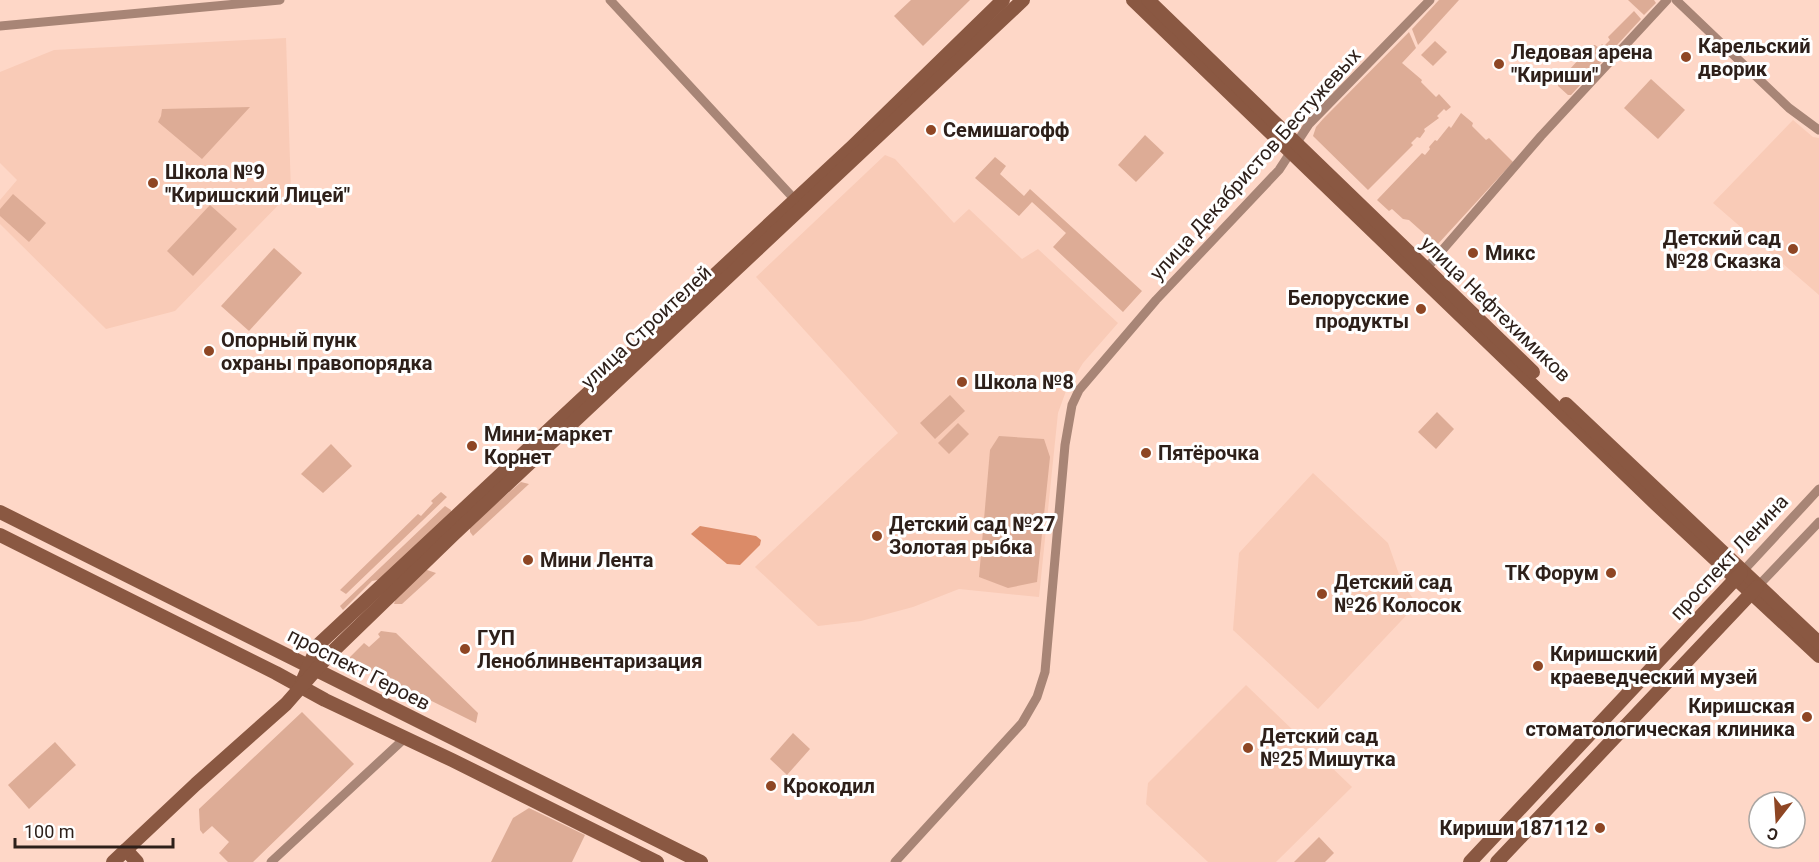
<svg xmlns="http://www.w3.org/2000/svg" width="1819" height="862" viewBox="0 0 1819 862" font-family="Roboto,sans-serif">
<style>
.built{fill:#f9cbb7}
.green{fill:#ddac96}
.forest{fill:#db8b68}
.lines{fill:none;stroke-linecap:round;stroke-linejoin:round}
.street{stroke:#a88576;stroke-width:9}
.secondary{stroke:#8a5842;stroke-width:14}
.poi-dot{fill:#8e4624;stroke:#fff;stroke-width:2}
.labels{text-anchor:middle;stroke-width:6;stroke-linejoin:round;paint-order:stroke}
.poi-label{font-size:20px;font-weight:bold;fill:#2e201a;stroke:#fff;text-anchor:start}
.street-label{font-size:20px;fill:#2e201a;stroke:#fff}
</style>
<rect width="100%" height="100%" fill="#fed7c7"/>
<!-- built -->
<g class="built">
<polygon points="286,38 291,192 175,311 106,329 0,224 0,200 17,180 0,163 0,72 54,50"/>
<polygon points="1793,120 1813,137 1819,138 1819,295 1713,203"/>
<polygon points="885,155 895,159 954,223 969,209 1022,259 1038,249 1118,323 1083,363 1066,391 1058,413 1039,597 959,589 913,607 861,621 818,626 755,567 898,433 756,277"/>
<polygon points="1313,473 1388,543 1402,583 1417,604 1318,709 1233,630 1239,553"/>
<polygon points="1246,685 1352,787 1276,862 1208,862 1146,804 1148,783"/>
</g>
<!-- green -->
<g class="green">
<polygon points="911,0 970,0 923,46 894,16"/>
<polygon points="1439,0 1459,0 1418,45 1412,29"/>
<polygon points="1628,0 1654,0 1656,3 1644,15"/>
<polygon points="1634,11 1641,19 1571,95 1568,95 1558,86 1558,82 1592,45 1595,45 1599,48 1602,44 1604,46 1610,40 1608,37"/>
<polygon points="1409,32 1416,48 1402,63 1422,80 1421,82 1436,97 1439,94 1451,107 1446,111 1444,109 1437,116 1439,118 1424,129 1425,131 1420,138 1417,137 1411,143 1413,145 1368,190 1313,136 1316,127 1323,119"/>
<polygon points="1435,41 1447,52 1433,66 1421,55"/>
<polygon points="1651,79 1685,110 1658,139 1624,108"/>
<polygon points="250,107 202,159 158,122 161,116 162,109"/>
<polygon points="1461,113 1473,123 1472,126 1486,140 1489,138 1513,162 1437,245 1409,220 1403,219 1392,209 1389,211 1377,200 1422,153 1425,155 1430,149 1429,147 1435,140 1437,141 1449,126 1451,128"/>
<polygon points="1145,135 1164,153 1136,182 1118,165"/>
<polygon points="995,157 1006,166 1000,174 1024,196 1030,189 1142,291 1123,312 1053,247 1066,233 1032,202 1019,216 975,178"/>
<polygon points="13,194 46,223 29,242 0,216 0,209"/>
<polygon points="210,205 237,229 193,276 167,251"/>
<polygon points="274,248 302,273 249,331 221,306"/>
<polygon points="950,395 965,411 935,439 920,423"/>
<polygon points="1437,412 1454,429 1436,449 1418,432"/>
<polygon points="958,423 969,434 949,454 938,443"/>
<polygon points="999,436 1044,439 1050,457 1037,582 1008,588 979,577 990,450"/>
<polygon points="331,444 352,466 323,493 301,474"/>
<polygon points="521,482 529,484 473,536 470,532 470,526"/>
<polygon points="441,492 447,497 346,594 340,590 418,514 421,516 433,503 431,501"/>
<polygon points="445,506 451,510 451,513 383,579 372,581 343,610 340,606"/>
<polygon points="424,569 436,573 402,604 394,604 396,598"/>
<polygon points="381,631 396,633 478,713 476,723 353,662 349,658 364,643 369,647 380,637 378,634"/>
<polygon points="302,712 354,764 253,862 228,862 219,853 229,842 212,826 203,834 200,830 199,809"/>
<polygon points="793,733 810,749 787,775 770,759"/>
<polygon points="55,742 76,765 29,809 8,785"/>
<polygon points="529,808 585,835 572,862 491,862 513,818"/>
<polygon points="1319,837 1334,853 1325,862 1294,862"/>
</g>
<!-- forest -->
<polygon class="forest" points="700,526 756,536 761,540 760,545 740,565 727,564 691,534"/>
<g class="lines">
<!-- street -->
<g class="street">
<polyline points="610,0 798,203"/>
<polyline points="1676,0 1789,108 1819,130"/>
<polyline points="0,26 280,0"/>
<polyline points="1426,269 1541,136 1667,0"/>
<polyline points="1743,571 1819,489"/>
<polyline points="1758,586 1819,522"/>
<polyline points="271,862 405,738"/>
<polyline points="895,862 1022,723 1037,697 1045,672 1065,445 1072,405 1079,390 1156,300 1279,170 1309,124 1430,0"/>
</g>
<!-- secondary -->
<g class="secondary">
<polyline points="1133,0 1657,505 1819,656"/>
<polyline points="1148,0 1533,372"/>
<polyline points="1566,404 1819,643"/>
<polyline points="0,512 701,862"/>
<polyline points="0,535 276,673 325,700 452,760 657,862"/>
<polyline points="302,682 318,645 853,146 1003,0"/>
<polyline points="126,850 137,862"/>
<polyline points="113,862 196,784 286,704 329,655 454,534 1023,0"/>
<polyline points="1470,862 1741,573"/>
<polyline points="1497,862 1757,587"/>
</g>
</g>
<!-- markers -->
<g class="poi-dot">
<circle cx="1686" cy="57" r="6"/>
<circle cx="1499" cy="64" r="6"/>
<circle cx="931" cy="130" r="6"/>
<circle cx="153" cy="183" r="6"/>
<circle cx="1793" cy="249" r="6"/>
<circle cx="1473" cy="253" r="6"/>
<circle cx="1421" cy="309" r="6"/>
<circle cx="209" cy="351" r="6"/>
<circle cx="962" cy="382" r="6"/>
<circle cx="472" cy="446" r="6"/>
<circle cx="1146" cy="453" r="6"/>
<circle cx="877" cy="536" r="6"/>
<circle cx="528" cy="560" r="6"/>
<circle cx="1611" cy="573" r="6"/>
<circle cx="1322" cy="594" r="6"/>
<circle cx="465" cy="649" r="6"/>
<circle cx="1538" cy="666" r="6"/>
<circle cx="1807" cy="717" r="6"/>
<circle cx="1248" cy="748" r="6"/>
<circle cx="771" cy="786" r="6"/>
<circle cx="1600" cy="828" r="6"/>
</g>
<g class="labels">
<!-- poi labels -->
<g class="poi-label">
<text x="1698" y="53">Карельский<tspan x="1698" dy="23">дворик</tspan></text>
<text x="1511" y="59">Ледовая арена<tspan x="1511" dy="23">"Кириши"</tspan></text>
<text x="943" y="137">Семишагофф</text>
<text x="165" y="179">Школа №9<tspan x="165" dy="23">"Киришский Лицей"</tspan></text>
<text x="1781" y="245" text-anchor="end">Детский сад<tspan x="1781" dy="23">№28 Сказка</tspan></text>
<text x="1485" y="260">Микс</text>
<text x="1409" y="305" text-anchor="end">Белорусские<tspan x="1409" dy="23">продукты</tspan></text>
<text x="221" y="347">Опорный пунк<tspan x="221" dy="23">охраны правопорядка</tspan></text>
<text x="974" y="389">Школа №8</text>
<text x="484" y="441">Мини-маркет<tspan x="484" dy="23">Корнет</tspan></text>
<text x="1158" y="460">Пятёрочка</text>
<text x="889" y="531">Детский сад №27<tspan x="889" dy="23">Золотая рыбка</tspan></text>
<text x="540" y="567">Мини Лента</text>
<text x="1599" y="580" text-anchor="end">ТК Форум</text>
<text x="1334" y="589">Детский сад<tspan x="1334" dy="23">№26 Колосок</tspan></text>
<text x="477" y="645">ГУП<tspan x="477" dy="23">Леноблинвентаризация</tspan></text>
<text x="1550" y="661">Киришский<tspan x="1550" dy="23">краеведческий музей</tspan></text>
<text x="1795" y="713" text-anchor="end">Киришская<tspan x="1795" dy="23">стоматологическая клиника</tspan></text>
<text x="1260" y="743">Детский сад<tspan x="1260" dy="23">№25 Мишутка</tspan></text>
<text x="783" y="793">Крокодил</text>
<text x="1588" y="835" text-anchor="end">Кириши 187112</text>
</g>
<!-- street labels -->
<g class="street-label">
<text transform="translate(1255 164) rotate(-48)" y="7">улица Декабристов Бестужевых</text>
<text transform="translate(1496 309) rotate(44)" y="7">улица Нефтехимиков</text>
<text transform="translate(646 327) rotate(-43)" y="7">улица Строителей</text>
<text transform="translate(1729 557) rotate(-47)" y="7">проспект Ленина</text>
<text transform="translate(359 669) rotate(27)" y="7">проспект Героев</text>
</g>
</g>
<!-- north arrow -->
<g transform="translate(1777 820) rotate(197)"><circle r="28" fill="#ffffff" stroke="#aba6a3" stroke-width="1.5"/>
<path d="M0-4.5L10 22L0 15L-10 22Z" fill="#8e4624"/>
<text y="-9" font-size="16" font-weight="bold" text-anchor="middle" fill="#2e201a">С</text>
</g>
<!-- scale -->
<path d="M15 838v9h158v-9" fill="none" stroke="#2e201a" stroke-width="3"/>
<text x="24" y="838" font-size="18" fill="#2e201a" stroke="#ffffff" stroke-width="4.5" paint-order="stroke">100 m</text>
</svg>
